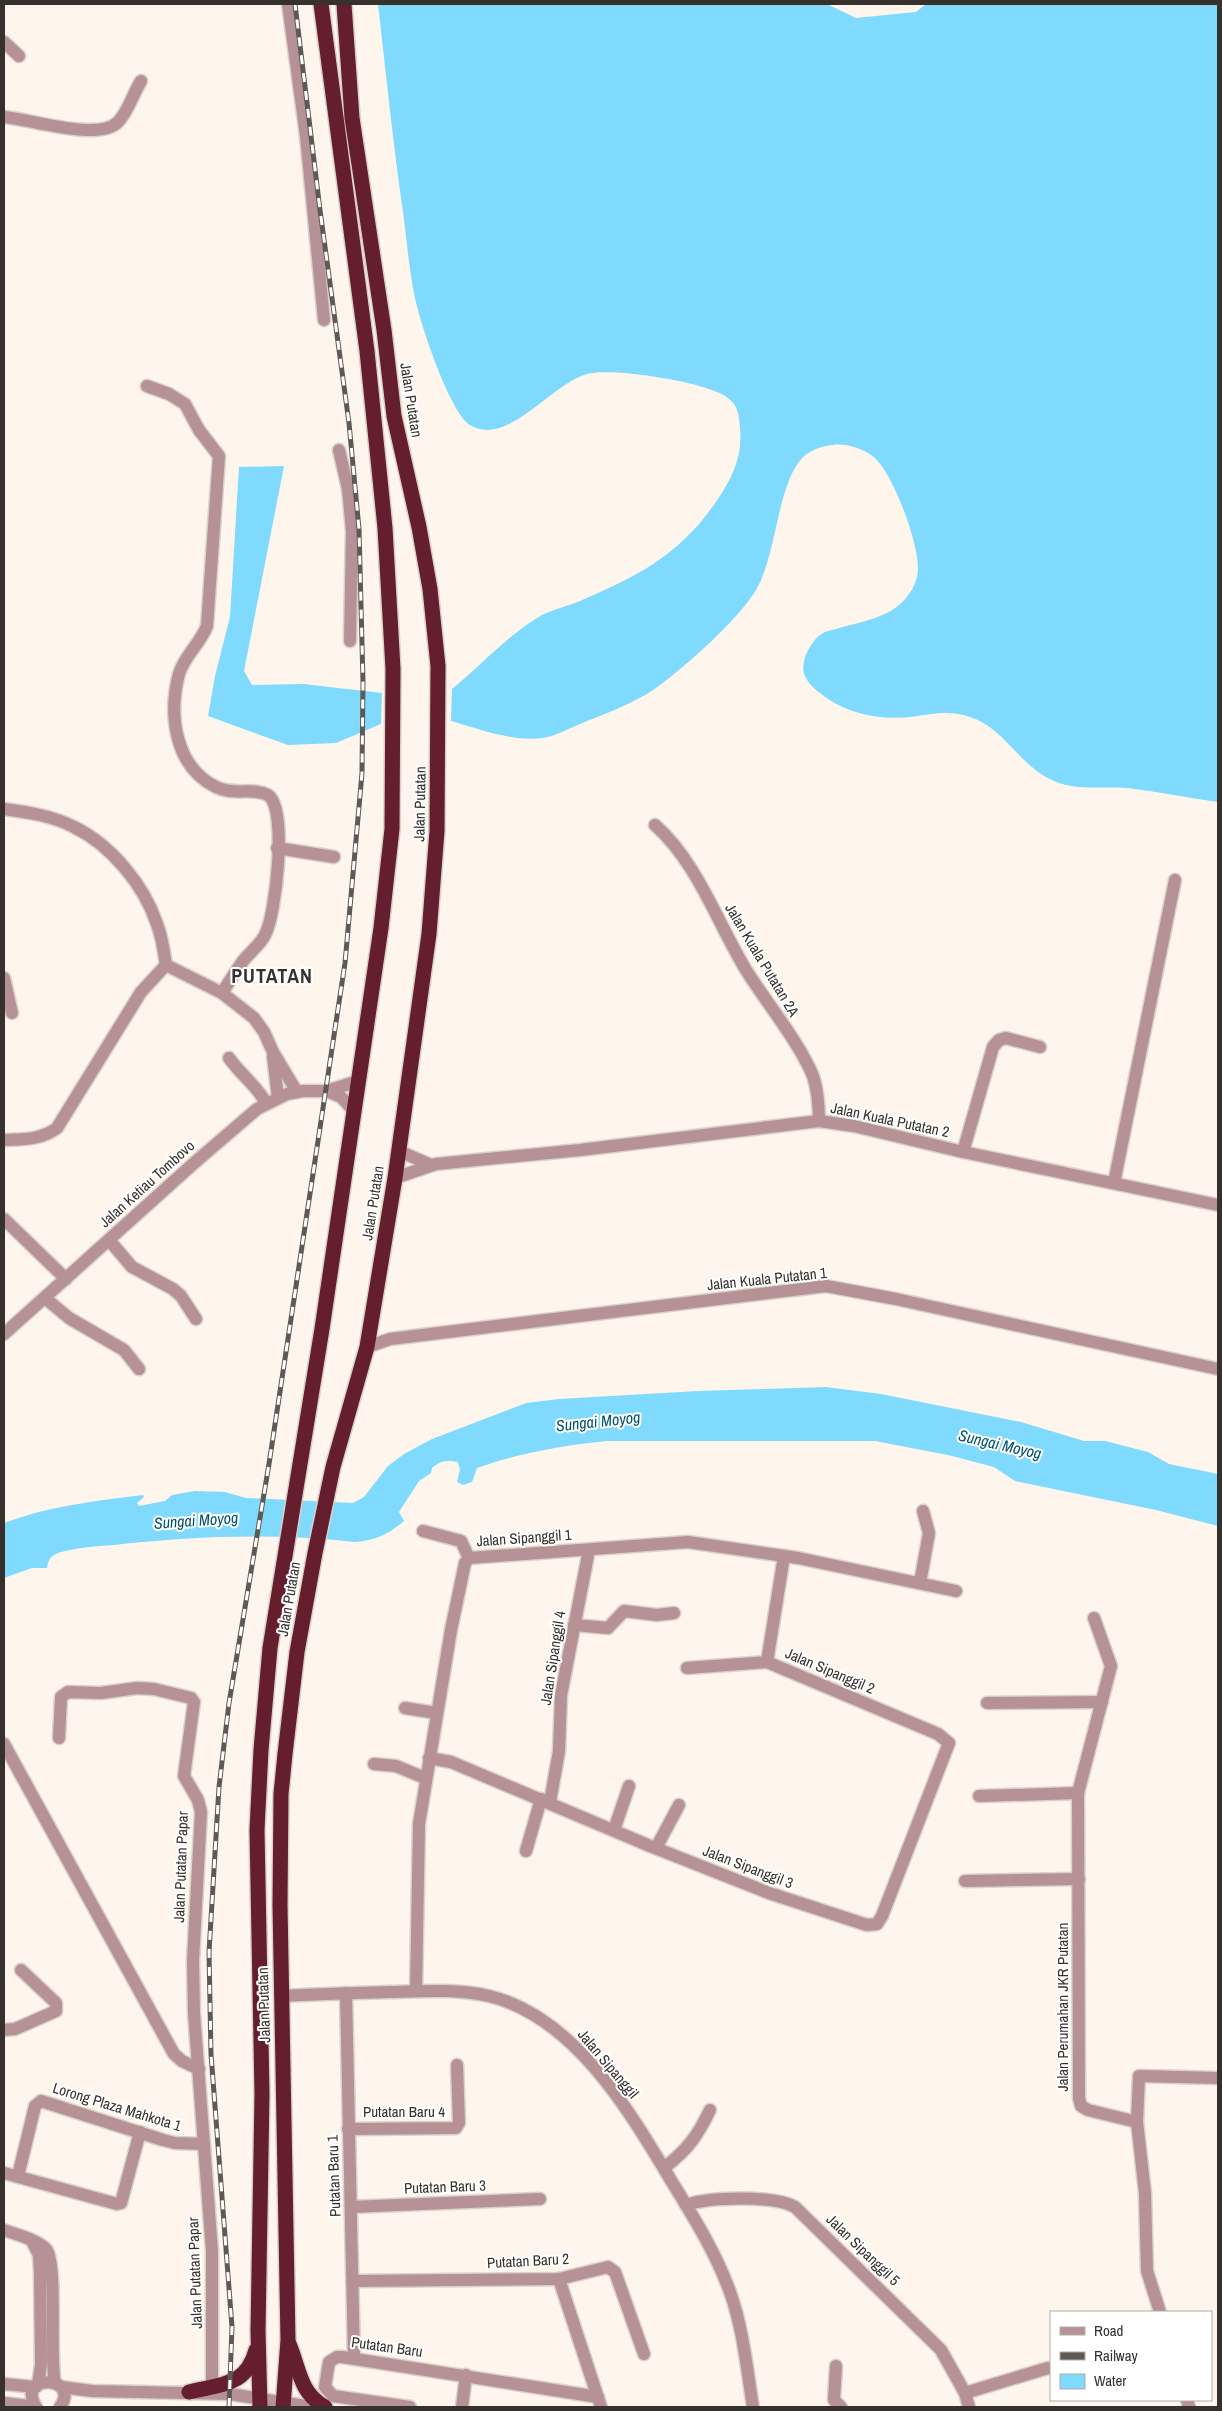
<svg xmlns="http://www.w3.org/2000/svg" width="1222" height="2411" viewBox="0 0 1222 2411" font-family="'Archivo Narrow',sans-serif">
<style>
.water{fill:#7fdafe}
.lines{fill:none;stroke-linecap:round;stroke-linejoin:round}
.minor-casing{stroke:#dad2ca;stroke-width:15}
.highway-casing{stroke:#dad2ca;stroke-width:18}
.minor{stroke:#b69196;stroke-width:12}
.highway{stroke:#641e2e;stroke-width:15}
.rail-casing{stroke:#5f5954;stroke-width:5}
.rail{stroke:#fff;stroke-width:3;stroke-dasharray:9;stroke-linecap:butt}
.labels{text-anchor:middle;stroke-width:4;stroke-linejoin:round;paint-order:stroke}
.street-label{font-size:15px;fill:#37312d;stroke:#fff}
.water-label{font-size:16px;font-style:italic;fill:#00536a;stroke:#fff}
.district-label{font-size:20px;font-weight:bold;letter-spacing:1px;fill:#37312d;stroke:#fff}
</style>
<rect width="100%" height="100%" fill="#fef5ed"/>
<!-- water -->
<g class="water">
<path d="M 378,4 L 827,4 L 856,18 L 916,12 L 926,4 L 1218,4 L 1218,802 C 1187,798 1157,791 1126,788 C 1102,786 1077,791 1054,781 C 1020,767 1005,728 970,717 C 949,710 932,714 911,717 C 883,720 852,715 828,699 C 820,693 809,686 805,676 C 799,663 810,643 820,635 C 825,631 833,630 839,628 C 864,621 894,617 909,594 C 914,588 918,577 918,569 C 919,544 892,468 871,455 C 861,448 845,443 833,445 C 822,446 812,449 803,457 C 777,484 777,553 757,588 C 741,618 676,676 647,694 C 626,706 602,715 580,724 C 568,729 555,736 543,738 C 513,742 479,729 451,721 L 452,689 C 481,665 509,634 542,615 C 554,609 568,606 580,601 C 640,575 680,555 718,499 C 732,478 743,455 740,429 C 739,417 739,406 728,398 C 709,382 611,367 587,374 C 552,383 507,448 470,425 C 450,413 420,323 415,298 C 409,270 407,241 403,212 C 393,143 386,73 378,4 Z"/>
<polygon points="284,466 244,671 252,685 303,684 382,693 381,724 336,743 288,745 208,716 215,676 230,617 239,467"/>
<path d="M 826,1387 L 881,1394 L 1021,1422 L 1084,1441 L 1105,1441 L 1148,1452 L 1169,1464 L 1218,1474 L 1218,1526 L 1156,1510 L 1015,1481 L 994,1467 L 948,1455 L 875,1441 L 606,1441 C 561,1446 519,1453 477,1468 L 472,1482 L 463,1485 L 457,1482 L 460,1470 L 458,1462 C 447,1460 441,1460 432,1468 L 431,1473 L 419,1481 L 399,1512 L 404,1521 C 389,1534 376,1540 355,1542 C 275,1533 195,1536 114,1545 C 100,1546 67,1548 54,1555 C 49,1558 48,1562 47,1568 L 32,1568 L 4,1578 L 4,1523 C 49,1506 95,1501 143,1495 L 144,1497 L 137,1503 L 139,1506 L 165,1501 L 172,1495 L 195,1491 L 225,1492 L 246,1498 L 353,1503 L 364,1497 L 388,1466 L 404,1454 L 432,1439 L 526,1403 L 559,1399 L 698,1391 Z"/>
</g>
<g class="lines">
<!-- minor casing -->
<g class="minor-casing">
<g id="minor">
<polyline points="288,4 306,136 324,320"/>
<polyline points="4,42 19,56"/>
<path d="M 4,117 C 30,119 98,142 118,122 C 128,112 133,94 141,81"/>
<path d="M 147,386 L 169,394 L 185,404 L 199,430 L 219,456 L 207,626 C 200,644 184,656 179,674 C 168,715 175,767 216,787 C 233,796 254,787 268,795 C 288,808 276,915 265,935 C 260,945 250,952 243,961 C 236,971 229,982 222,993"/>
<polyline points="339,450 348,489 352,531 350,641"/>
<path d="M 4,809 C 27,812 53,816 74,827 C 111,845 144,885 157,924 C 162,937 164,951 166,965"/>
<path d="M 655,825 C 697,862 717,922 746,970 C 766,1002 799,1042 813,1076 C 818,1091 819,1106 819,1121"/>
<polyline points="277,848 334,857"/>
<polyline points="166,965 222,993 254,1018 264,1032 273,1052 297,1092"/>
<polyline points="4,978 12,1013"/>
<polyline points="273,1056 278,1098"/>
<path d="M 229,1058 C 241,1075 257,1086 266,1103"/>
<polyline points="327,1091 341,1097 353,1110"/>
<path d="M 4,1140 C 23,1139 41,1140 57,1128 L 141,992 L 166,965"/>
<polyline points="399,1151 431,1165"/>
<polyline points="963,1152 993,1047 999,1040 1006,1038 1040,1047"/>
<polyline points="395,1178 436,1164 580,1150 819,1121 854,1126 963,1152 1218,1205"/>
<polyline points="1114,1183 1175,880"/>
<polyline points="4,1219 66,1279"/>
<polyline points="109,1240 132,1267 173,1289 181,1296 196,1319"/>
<polyline points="45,1298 69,1318 124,1350 139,1369"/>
<polyline points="4,1334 193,1164 257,1109 287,1094 303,1091 327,1091 358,1081"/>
<polyline points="367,1347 390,1339 826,1286 896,1299 1218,1369"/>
<polyline points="423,1531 461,1541 469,1558"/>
<polyline points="469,1558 688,1542 798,1558 956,1591"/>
<polyline points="920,1583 929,1533 923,1511"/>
<polyline points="1094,1618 1111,1666 1078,1793 1079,2098 1081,2106 1088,2110 1137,2122"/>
<polyline points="574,1625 608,1628 624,1611 657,1615 674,1613"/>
<polyline points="687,1668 767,1662"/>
<polyline points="987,1703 1102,1702"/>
<polyline points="405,1708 436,1713"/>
<polyline points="59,1738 61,1697 68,1692 101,1693 137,1688 154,1689 191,1698 194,1702 184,1776 198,1800 201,1812 193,1961 194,2013 212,2251 212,2386"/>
<polyline points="4,1744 174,2054 182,2061 199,2069"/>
<polyline points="429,1758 451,1762 650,1846 769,1893 867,1925 877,1924 882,1916 949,1743 938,1734 767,1662 784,1556"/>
<polyline points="374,1764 396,1766 425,1778"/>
<polyline points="979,1796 1078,1793"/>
<polyline points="550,1802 559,1751 561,1695 589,1550"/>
<polyline points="614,1830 629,1786"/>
<polyline points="656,1848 679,1805"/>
<polyline points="526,1851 541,1799"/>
<polyline points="965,1881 1079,1879"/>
<polyline points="416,1991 419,1824 451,1630 465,1563 469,1558"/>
<polyline points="346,1993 354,2358"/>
<path d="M 281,1996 C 318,1994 354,1993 391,1992 C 423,1991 457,1989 489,1996 C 575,2017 630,2112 672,2182 C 694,2218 716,2253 730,2292 C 743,2328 747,2370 753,2407"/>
<polyline points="4,2030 15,2029 56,2011 56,2003 21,1970"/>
<polyline points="348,2129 456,2128 459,2123 457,2065"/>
<path d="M 664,2168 C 688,2149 697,2137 710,2110"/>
<polyline points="4,2173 117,2204 121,2203 140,2132"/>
<polyline points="18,2176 35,2106 41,2101 163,2140 175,2143 204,2144"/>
<path d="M 686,2205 C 709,2197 774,2195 795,2207 L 941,2350 L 965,2393 L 969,2407"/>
<polyline points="351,2207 540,2199"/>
<path d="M 4,2230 C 17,2235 36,2239 46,2249 C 58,2262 49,2357 55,2383"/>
<polyline points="32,2241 39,2255 40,2273 41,2365 38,2384"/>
<polyline points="559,2279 601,2407"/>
<polyline points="353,2281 559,2279 608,2267 615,2272 644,2354"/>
<polyline points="1160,2312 1147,2271 1145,2193 1137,2122 1139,2076 1218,2078"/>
<polyline points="836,2366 834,2400 841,2407"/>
<polyline points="4,2384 36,2387"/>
<polyline points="61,2387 92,2391 230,2394 312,2407"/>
<polyline points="965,2393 1048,2368"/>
<polyline points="1187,2400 1189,2407"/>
<polyline points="4,2403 36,2407"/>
<path d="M 36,2407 C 15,2372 82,2376 60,2407"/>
<polyline points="410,2407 333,2396 325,2387 329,2362 337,2357 342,2357 598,2397"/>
<polyline points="462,2407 466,2375"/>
</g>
</g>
<!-- highway casing -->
<g class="highway-casing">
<g id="highway">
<path d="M 289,2344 C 300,2370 299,2392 325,2407"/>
<path d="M 189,2392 C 220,2384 246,2387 256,2350"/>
<polyline points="260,2407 258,2331 262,2094 257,1830 261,1750 270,1648 322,1329 381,928 392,829 393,669 385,528 367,351 321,4"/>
<polyline points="283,2407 288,2340 280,1905 281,1794 285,1754 297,1652 315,1553 333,1467 367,1347 395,1178 429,934 437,831 438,666 430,589 419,527 394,416 384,330 352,118 344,4"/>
</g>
</g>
<!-- minor -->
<use href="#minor" class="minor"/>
<!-- highway -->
<use href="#highway" class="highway"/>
<!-- rail casing -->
<g class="rail-casing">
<polyline id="rail" points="229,2407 232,2327 211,2054 209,1952 219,1787 229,1703 269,1464 345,963 362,773 363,682 359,529 349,423 320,210 295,4"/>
</g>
<!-- rail -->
<use href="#rail" class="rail"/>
</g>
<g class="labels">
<!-- street labels -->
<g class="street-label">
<text transform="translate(411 400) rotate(81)" y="5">Jalan Putatan</text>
<text transform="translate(420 804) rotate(-89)" y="5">Jalan Putatan</text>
<text transform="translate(762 960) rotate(59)" y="5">Jalan Kuala Putatan 2A</text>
<text transform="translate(890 1120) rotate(12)" y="5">Jalan Kuala Putatan 2</text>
<text transform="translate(147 1184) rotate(-42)" y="5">Jalan Ketiau Tombovo</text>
<text transform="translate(373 1203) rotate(-81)" y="5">Jalan Putatan</text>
<text transform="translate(767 1279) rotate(-6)" y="5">Jalan Kuala Putatan 1</text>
<text transform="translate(524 1538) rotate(-4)" y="5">Jalan Sipanggil 1</text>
<text transform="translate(289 1599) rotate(-80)" y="5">Jalan Putatan</text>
<text transform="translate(553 1658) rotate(-81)" y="5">Jalan Sipanggil 4</text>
<text transform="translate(830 1671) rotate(23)" y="5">Jalan Sipanggil 2</text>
<text transform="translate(181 1867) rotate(-88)" y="5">Jalan Putatan Papar</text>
<text transform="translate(748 1867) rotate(21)" y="5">Jalan Sipanggil 3</text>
<text transform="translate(264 2005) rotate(-92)" y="5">Jalan Putatan</text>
<text transform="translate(1063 2007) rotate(-90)" y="5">Jalan Perumahan JKR Putatan</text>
<text transform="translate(608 2064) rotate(50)" y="5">Jalan Sipanggil</text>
<text transform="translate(117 2107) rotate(17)" y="5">Lorong Plaza Mahkota 1</text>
<text x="404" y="2117">Putatan Baru 4</text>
<text transform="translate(334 2176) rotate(-92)" y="5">Putatan Baru 1</text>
<text transform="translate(445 2187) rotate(-2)" y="5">Putatan Baru 3</text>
<text transform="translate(863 2250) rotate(44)" y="5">Jalan Sipanggil 5</text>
<text transform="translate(528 2261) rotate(-3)" y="5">Putatan Baru 2</text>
<text transform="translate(195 2273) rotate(-92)" y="5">Jalan Putatan Papar</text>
<text transform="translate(387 2347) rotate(8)" y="5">Putatan Baru</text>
</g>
<!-- water labels -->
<g class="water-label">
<text transform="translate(598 1421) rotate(-6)" y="6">Sungai Moyog</text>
<text transform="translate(1000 1444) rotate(13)" y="6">Sungai Moyog</text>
<text transform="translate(196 1520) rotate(-4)" y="6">Sungai Moyog</text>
</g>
<!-- district labels -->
<g class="district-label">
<text x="272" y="983">PUTATAN</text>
</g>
</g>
<!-- border -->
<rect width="1222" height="2411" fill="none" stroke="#37312d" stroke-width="10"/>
<!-- legend -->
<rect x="1050" y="2311" width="162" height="90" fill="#ffffff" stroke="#afadab"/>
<rect x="1060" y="2327" width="25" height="8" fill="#b69196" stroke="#afadab"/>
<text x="1094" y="2336" font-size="15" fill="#37312d">Road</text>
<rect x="1060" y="2352" width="25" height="8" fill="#5f5954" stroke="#afadab"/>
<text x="1094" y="2361" font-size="15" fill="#37312d">Railway</text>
<rect x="1060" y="2374" width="25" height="15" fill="#7fdafe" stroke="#afadab"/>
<text x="1094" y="2386" font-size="15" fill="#37312d">Water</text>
</svg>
